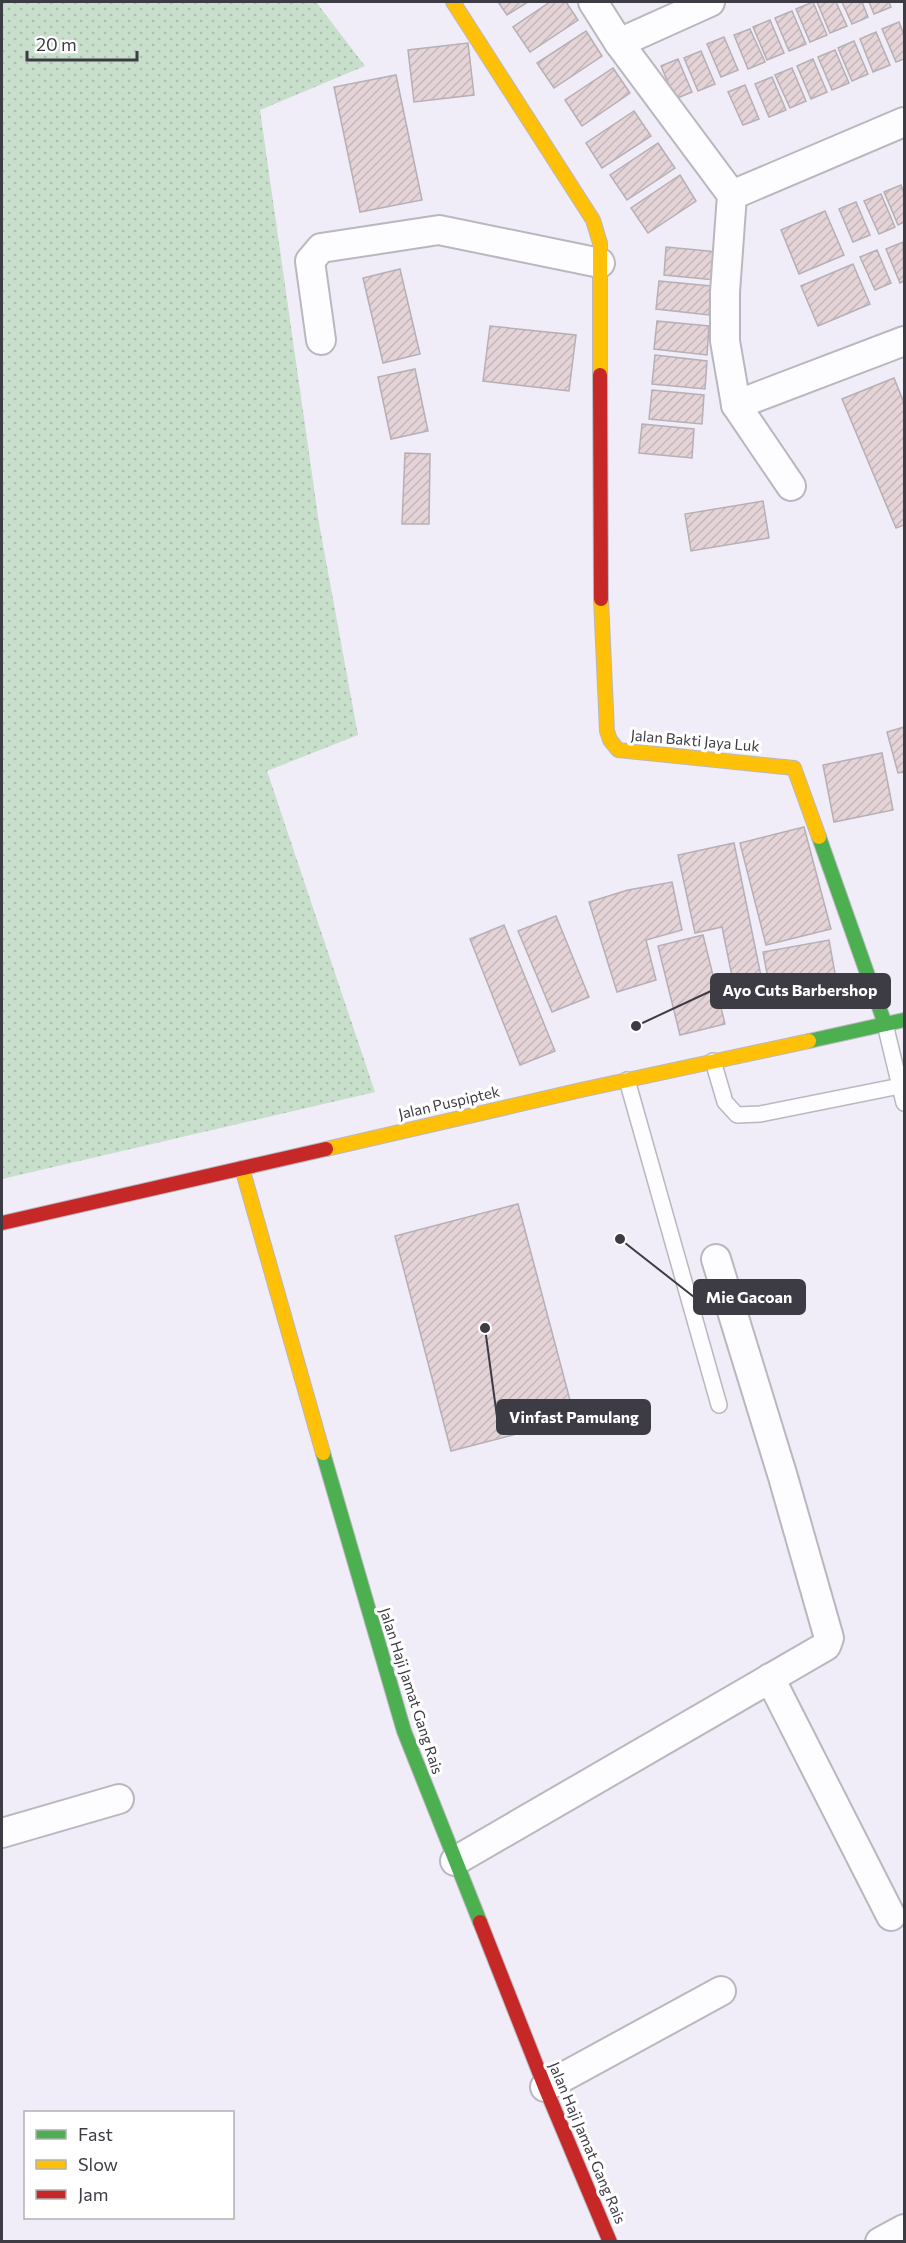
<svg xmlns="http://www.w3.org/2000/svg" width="906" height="2243" viewBox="0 0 906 2243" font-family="Commissioner,sans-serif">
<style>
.grass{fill:url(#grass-dots)}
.building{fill:url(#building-hatch);stroke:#b6b0b5;stroke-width:1.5}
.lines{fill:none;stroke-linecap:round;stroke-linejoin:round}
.lane-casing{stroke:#b9b7bf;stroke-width:18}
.street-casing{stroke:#b9b7bf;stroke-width:32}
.fast-casing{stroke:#b9b7bf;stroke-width:16}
.slow-casing{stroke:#b9b7bf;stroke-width:16}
.jam-casing{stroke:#b9b7bf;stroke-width:16}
.lane{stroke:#fdfcfe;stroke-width:15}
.street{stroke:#fdfcfe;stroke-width:28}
.fast{stroke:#4caf50;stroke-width:14}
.slow{stroke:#ffc107;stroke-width:14}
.jam{stroke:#c62828;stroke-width:14}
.labels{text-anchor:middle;stroke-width:6;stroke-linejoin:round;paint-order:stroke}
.street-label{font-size:15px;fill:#3d3b43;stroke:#fff}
.leader{fill:none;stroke:#3d3b43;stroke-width:2}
.callout-dot{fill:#3d3b43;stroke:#fff;stroke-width:2}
.callout{fill:#3d3b43;stroke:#3d3b43;stroke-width:2}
.callout-label{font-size:16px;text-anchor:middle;font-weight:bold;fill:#fff}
</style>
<defs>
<pattern id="grass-dots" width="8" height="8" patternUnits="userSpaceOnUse" patternTransform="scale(1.5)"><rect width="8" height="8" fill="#c7dfcb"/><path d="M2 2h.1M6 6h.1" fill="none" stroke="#acc0b0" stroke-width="1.8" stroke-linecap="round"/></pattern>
<pattern id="building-hatch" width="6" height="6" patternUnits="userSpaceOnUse" patternTransform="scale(1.5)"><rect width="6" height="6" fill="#e4d3d7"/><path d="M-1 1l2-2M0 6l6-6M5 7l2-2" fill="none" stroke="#c4b6ba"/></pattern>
</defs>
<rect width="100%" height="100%" fill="#f0edf8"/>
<!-- grass -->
<polygon class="grass" points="2,2 316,2 365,66 260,110 319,523 358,735 267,771 375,1092 2,1179"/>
<!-- building -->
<g class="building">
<polygon points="498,2 528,2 507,15"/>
<polygon points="550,2 566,2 578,20 530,52 513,27"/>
<polygon points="813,2 827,35 810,42 796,9"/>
<polygon points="817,2 836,2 847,26 830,33"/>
<polygon points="842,2 862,2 868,17 852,24"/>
<polygon points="869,2 889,2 891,7 874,14"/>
<polygon points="792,11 806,44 789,51 775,18"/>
<polygon points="770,20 784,53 767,60 753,27"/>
<polygon points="899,22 904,35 904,59 896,62 882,29"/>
<polygon points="750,29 765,62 748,69 734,35"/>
<polygon points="586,31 602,56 554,88 537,63"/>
<polygon points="876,32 890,65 873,72 860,39"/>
<polygon points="724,37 738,70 721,77 707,44"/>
<polygon points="854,41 868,74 852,81 838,48"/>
<polygon points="468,43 474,95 414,102 408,50"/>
<polygon points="835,50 849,83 832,90 818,57"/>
<polygon points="701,51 715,84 698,91 684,58"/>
<polygon points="678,59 692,92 675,99 661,66"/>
<polygon points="813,59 827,92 811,99 797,66"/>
<polygon points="613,68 630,93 582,126 565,100"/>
<polygon points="792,68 806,101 790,108 775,75"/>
<polygon points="396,75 422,200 360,212 334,87"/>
<polygon points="772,77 786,110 769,117 755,84"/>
<polygon points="745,85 759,119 743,125 728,92"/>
<polygon points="634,111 651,136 602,168 586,143"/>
<polygon points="658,143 675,168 627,200 610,175"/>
<polygon points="680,175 696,201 648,233 631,208"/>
<polygon points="901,185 904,194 904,222 898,225 884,192"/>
<polygon points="881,194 895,227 879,234 864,201"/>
<polygon points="856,202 870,235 853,242 839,209"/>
<polygon points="825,211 844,255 799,274 781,230"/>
<polygon points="903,242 904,281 900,283 886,249"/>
<polygon points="666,247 718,252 715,280 664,275"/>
<polygon points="877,250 891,283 875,290 860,257"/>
<polygon points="853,264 870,304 818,326 801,286"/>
<polygon points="400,269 420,354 383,363 363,278"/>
<polygon points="659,281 711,286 709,315 656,309"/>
<polygon points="657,321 709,326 707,355 654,349"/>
<polygon points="490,326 576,335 569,391 483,381"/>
<polygon points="655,355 707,361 705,389 652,384"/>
<polygon points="415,369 428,431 391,439 378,377"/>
<polygon points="894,378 904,403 904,525 896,528 842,399"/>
<polygon points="652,390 704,395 702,424 649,419"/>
<polygon points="642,424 694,429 692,458 639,453"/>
<polygon points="405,453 430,454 429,524 402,524"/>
<polygon points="763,501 769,538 691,551 685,514"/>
<polygon points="904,727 904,772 898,773 887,732"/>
<polygon points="882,753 893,810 834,822 823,765"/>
<polygon points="804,827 831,929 766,945 740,843"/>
<polygon points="734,843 766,1001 738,1006 722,927 695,933 678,855"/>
<polygon points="672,882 682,930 646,940 656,980 617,992 589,902 628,890"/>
<polygon points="556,916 589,997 552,1012 518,931"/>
<polygon points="504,925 555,1051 520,1065 470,939"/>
<polygon points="703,935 725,1024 680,1035 658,946"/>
<polygon points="829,940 838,990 772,1000 763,952"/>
<polygon points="518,1204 575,1419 451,1451 395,1236"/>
</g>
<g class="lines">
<!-- lane casing -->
<g class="lane-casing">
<g id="lane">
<polyline points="885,1024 904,1103"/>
<polyline points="713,1061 725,1102 737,1115 760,1114 900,1086"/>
<polyline points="627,1080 719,1405"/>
</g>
</g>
<!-- street casing -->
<g class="street-casing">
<g id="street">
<polyline points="593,2 619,43 732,195 725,292 725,341 736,405 791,486"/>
<polyline points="619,43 710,2"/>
<polyline points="732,195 904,122"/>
<polyline points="321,340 310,261 321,248 439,230 600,263"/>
<polyline points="736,405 904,341"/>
<polyline points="770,1678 891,1916"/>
<polyline points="2,1833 119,1799"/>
<polyline points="455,1861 826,1646 829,1638 783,1477 716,1259"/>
<polyline points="545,2087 721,1991"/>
<polyline points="880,2242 904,2229"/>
</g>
</g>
<!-- fast casing -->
<g class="fast-casing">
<g id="fast">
<polyline points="819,837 885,1024"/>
<polyline points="809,1041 904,1020"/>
<polyline points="323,1453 404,1731 480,1922"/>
</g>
</g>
<!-- slow casing -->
<g class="slow-casing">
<g id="slow">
<polyline points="453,2 593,220 600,243 600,375"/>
<polyline points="601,599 607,731 610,740 618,750 794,768 819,837"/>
<polyline points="326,1149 581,1090 809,1041"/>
<polyline points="242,1168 323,1453"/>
</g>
</g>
<!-- jam casing -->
<g class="jam-casing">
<g id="jam">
<polyline points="600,375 601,599"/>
<polyline points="2,1223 326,1149"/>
<polyline points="480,1922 545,2087 610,2242"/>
</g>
</g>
<!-- lane -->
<use href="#lane" class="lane"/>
<!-- street -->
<use href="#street" class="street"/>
<!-- fast -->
<use href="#fast" class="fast"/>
<!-- slow -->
<use href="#slow" class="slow"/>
<!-- jam -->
<use href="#jam" class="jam"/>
</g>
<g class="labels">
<!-- street labels -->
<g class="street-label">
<text transform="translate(695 741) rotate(5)" y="5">Jalan Bakti Jaya Luk</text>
<text transform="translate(449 1103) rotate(-13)" y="5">Jalan Puspiptek</text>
<text transform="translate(411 1691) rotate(72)" y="5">Jalan Haji Jamat Gang Rais</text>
<text transform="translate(587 2143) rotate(67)" y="5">Jalan Haji Jamat Gang Rais</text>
</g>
</g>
<!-- callouts -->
<path class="leader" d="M636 1026L711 991M620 1239L694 1297M485 1328L497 1417"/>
<g class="callout-dot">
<circle cx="636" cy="1026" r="6"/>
<circle cx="620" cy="1239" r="6"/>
<circle cx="485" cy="1328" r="6"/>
</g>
<g class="callout">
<rect x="711" y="974" width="179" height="34" rx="6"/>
<rect x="694" y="1280" width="111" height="34" rx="6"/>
<rect x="497" y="1400" width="153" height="34" rx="6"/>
</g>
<g class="callout-label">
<text x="800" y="996">Ayo Cuts Barbershop</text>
<text x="749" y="1303">Mie Gacoan</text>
<text x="574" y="1423">Vinfast Pamulang</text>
</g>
<!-- border -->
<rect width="906" height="2243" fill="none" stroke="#3d3b43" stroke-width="6"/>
<!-- legend -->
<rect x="24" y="2111" width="210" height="108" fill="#ffffff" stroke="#b1b1b4" stroke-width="1.5"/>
<rect x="36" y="2130" width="30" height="9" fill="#4caf50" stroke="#b1b1b4" stroke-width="1.5"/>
<text x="78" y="2141" font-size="18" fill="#3d3b43">Fast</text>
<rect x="36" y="2160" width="30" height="9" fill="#ffc107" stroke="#b1b1b4" stroke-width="1.5"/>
<text x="78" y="2171" font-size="18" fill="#3d3b43">Slow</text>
<rect x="36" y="2190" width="30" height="9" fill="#c62828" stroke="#b1b1b4" stroke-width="1.5"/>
<text x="78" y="2201" font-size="18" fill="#3d3b43">Jam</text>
<!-- scale -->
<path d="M27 51v9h110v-9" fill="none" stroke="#3d3b43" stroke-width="3"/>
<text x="36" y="51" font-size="18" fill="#3d3b43" stroke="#ffffff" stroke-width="4.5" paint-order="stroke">20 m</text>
</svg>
